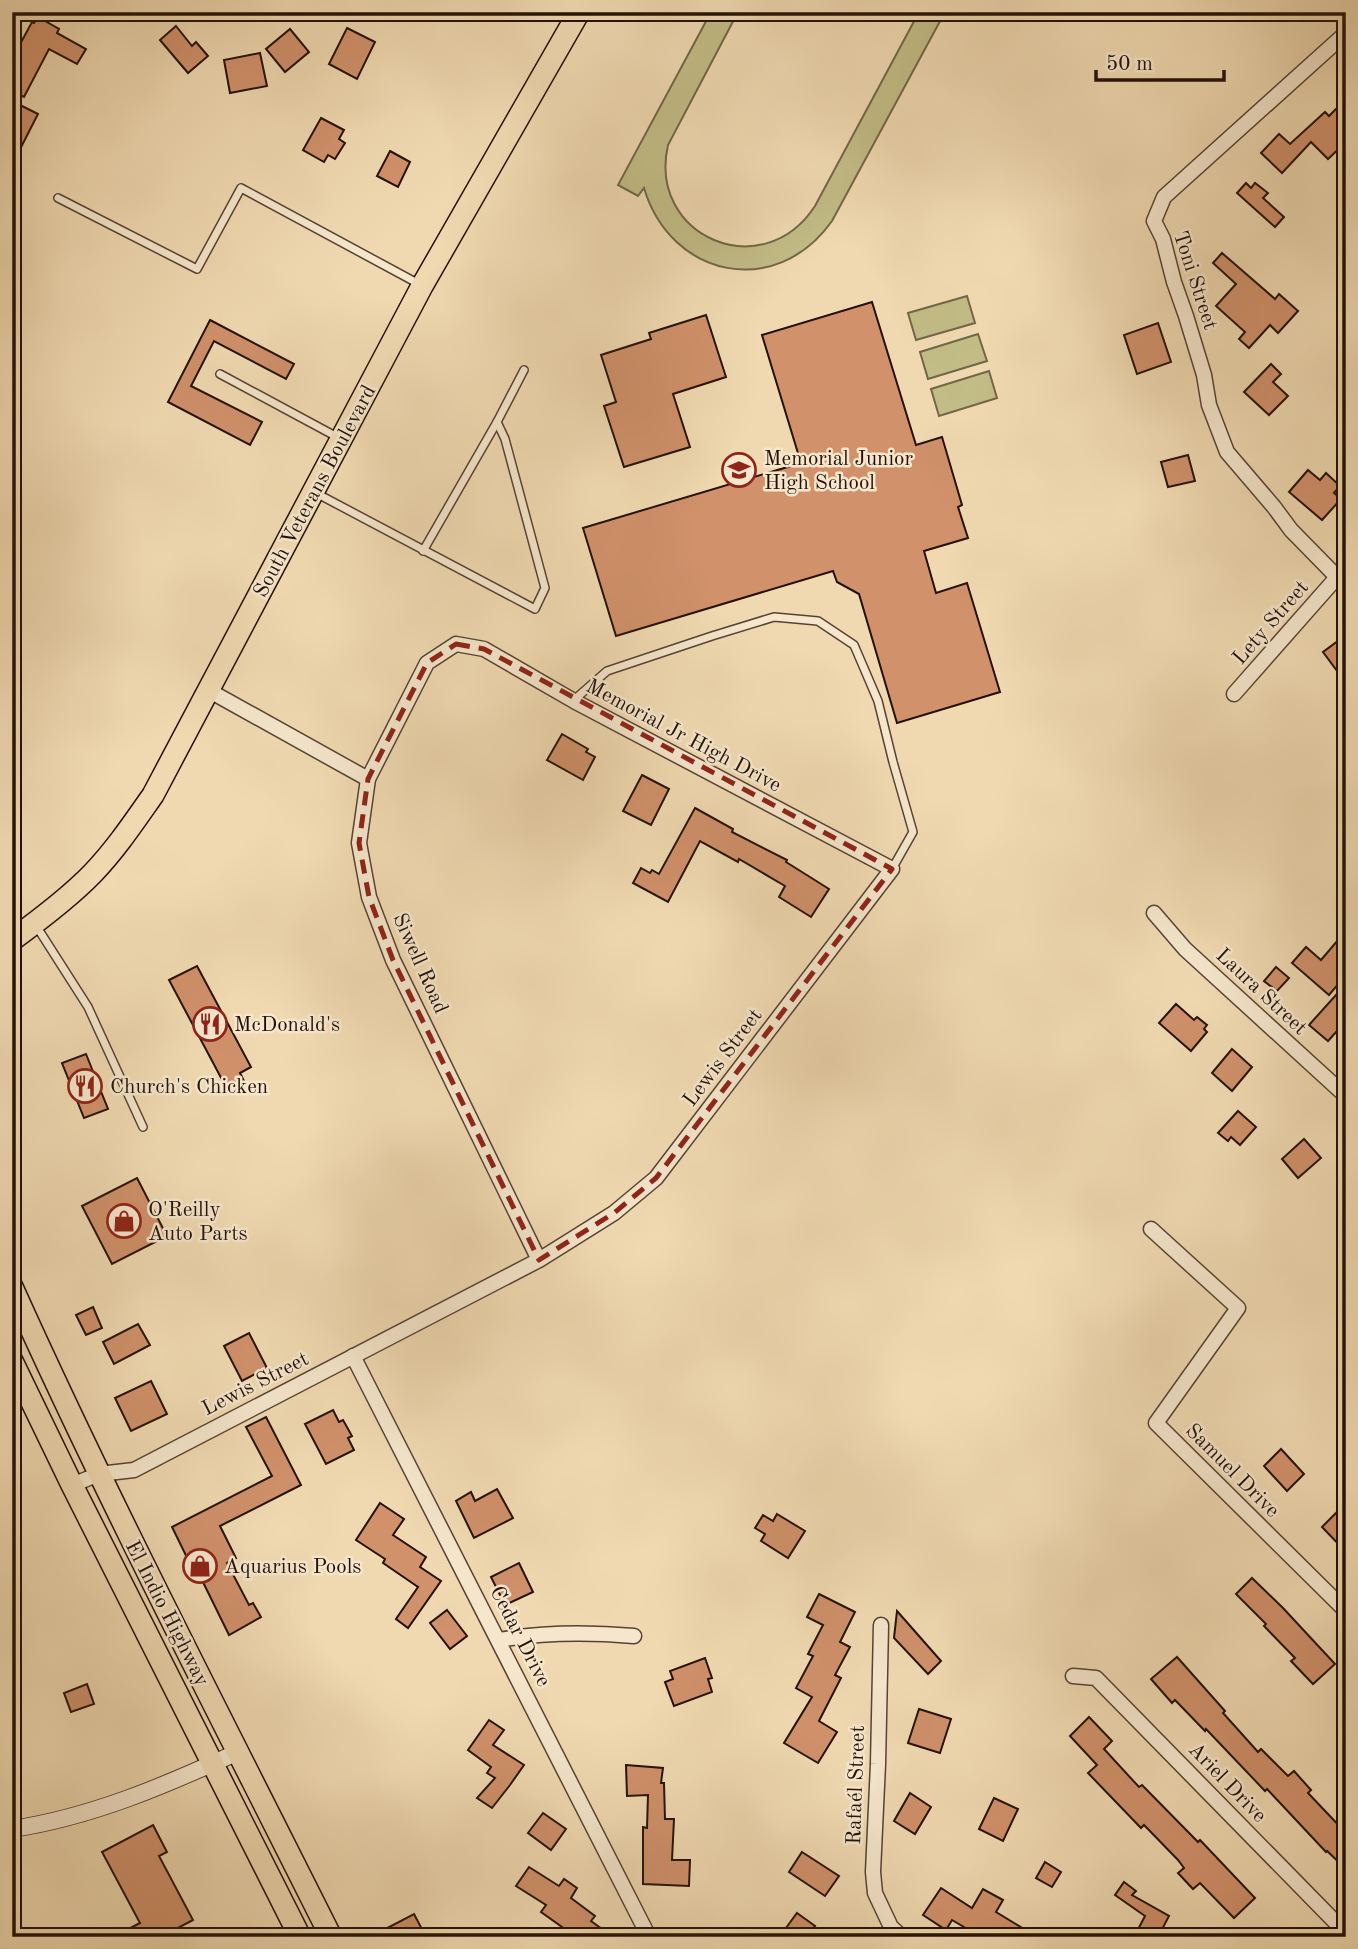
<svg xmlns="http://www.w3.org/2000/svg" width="1358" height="1949" viewBox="0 0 1358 1949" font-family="'Old Standard TT',serif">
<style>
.grass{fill:#c2bc86;stroke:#726648;stroke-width:2}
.building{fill:#d0916b;stroke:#231109;stroke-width:2}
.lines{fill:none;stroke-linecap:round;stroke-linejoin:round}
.service-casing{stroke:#564333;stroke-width:10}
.minor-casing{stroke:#564333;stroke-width:17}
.tertiary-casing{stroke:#564333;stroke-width:18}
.primary-casing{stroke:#231109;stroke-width:24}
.service{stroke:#f5e6cc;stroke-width:7}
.minor{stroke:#f5e6cc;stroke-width:14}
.tertiary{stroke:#f5e6cc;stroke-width:16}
.primary{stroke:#f0d9b1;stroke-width:21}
.marked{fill:none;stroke:#8f2418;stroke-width:5;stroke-dasharray:14 9;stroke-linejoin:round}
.labels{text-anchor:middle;stroke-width:5;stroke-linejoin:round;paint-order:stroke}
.street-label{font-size:21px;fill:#231109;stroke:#f5e6cc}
.poi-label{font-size:21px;fill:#231109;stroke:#f5e6cc;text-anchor:start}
</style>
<rect width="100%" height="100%" fill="#f0d9b1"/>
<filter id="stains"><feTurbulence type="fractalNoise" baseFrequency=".00286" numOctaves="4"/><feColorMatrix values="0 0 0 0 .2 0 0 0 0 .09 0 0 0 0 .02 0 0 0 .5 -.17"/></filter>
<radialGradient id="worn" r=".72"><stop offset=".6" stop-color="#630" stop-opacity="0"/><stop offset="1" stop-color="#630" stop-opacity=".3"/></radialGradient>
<!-- grass -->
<g class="grass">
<path d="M 711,12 L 738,12 L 668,145 C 647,237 763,286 815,206 L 919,12 L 945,12 L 832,221 C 776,300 671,278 644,188 L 638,196 L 618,185 Z"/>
<polygon points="967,296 975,323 916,340 908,313"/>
<polygon points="978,334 987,361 928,379 920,352"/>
<polygon points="989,371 997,398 939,416 931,389"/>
</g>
<!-- building -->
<g class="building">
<polygon points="38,17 59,29 57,33 86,49 77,64 49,49 24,97 12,91 12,59 32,22 34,23"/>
<polygon points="176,26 192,46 196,42 208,56 188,73 160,40"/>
<polygon points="347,28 375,42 357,79 329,64"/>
<polygon points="290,29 309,52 285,72 266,49"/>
<polygon points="260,53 267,86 230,93 224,60"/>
<polygon points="1346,99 1346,142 1328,159 1311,142 1282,173 1261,153 1279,134 1290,144 1325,112 1329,116"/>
<polygon points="12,101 38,114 12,165"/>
<polygon points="321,118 344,130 339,139 345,143 335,159 328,155 324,162 303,150"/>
<polygon points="390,151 410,162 398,187 377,176"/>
<polygon points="1246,183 1251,188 1255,183 1268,193 1263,198 1284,217 1275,227 1237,193"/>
<polygon points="1222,253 1275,299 1279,294 1298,311 1278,333 1270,325 1249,348 1239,339 1245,332 1216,306 1236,284 1213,263"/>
<polygon points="872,302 916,445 942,437 962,505 958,507 968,538 924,551 936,593 967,583 1000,692 897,723 859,594 837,582 833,571 616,636 583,528 801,463 762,335"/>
<polygon points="706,315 726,377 673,394 690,447 624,467 604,406 616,402 601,355 651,339 649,333"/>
<polygon points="210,320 294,364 286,379 214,341 191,386 262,422 250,445 168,402"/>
<polygon points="1158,323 1171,362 1137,374 1124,335"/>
<polygon points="1271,364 1281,374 1273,382 1288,396 1269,415 1244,392"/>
<polygon points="1188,455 1195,481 1168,487 1161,462"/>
<polygon points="1308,470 1320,480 1326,473 1340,486 1334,493 1341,499 1322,520 1289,492"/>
<polygon points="1346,635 1346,683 1323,652"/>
<polygon points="562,734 588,749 586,752 595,757 583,780 547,760"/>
<polygon points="642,775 669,789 651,825 623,811"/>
<polygon points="695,808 733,829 732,832 787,860 786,862 829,889 811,917 779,897 785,886 739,859 738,862 700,841 668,902 633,883 641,868 650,873 652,870 659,874"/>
<polygon points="1338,940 1346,947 1346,975 1329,995 1292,963 1306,947 1321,960"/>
<polygon points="197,966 251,1067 240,1073 244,1081 227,1089 169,980"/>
<polygon points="1276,967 1289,978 1277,991 1264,981"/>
<polygon points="1336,995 1346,1004 1346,1021 1328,1041 1309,1025"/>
<polygon points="1176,1004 1194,1020 1197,1017 1207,1025 1204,1029 1207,1032 1191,1051 1159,1023"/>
<polygon points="1232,1049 1252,1067 1232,1091 1212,1073"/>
<polygon points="86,1054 108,1109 84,1118 62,1063"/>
<polygon points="1238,1111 1256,1127 1240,1145 1231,1137 1228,1141 1218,1133"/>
<polygon points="1304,1139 1321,1158 1298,1178 1282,1159"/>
<polygon points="137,1178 167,1236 112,1264 82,1206"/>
<polygon points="93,1307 102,1328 86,1335 76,1315"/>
<polygon points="138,1324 150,1345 114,1364 103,1342"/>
<polygon points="249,1333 267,1368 242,1381 224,1346"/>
<polygon points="151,1381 167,1414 131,1431 115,1398"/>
<polygon points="333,1410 339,1422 343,1420 352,1436 348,1438 354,1450 326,1464 305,1424"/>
<polygon points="266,1417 301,1485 220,1526 236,1558 227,1563 249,1605 253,1603 261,1617 229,1635 200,1576 197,1578 172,1527 272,1476 246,1427"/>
<polygon points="1281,1449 1304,1474 1287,1491 1264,1466"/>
<polygon points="497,1489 513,1518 474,1538 456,1501 471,1492 475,1501"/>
<polygon points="380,1503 404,1519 393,1535 426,1557 420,1567 441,1581 408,1628 396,1619 418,1587 383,1563 385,1559 356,1540"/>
<polygon points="1339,1510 1346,1517 1346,1552 1322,1527"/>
<polygon points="777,1514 805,1531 788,1558 761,1541 765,1534 755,1528 763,1515 773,1521"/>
<polygon points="519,1563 533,1592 505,1605 491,1577"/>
<polygon points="1252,1578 1283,1608 1335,1664 1313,1684 1291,1661 1295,1658 1264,1626 1266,1624 1236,1594"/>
<polygon points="819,1594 855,1612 840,1642 850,1647 835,1675 841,1678 819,1721 837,1732 818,1763 784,1743 812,1697 796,1688 813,1656 808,1654 823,1625 807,1617"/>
<polygon points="447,1610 467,1636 450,1649 430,1623"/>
<polygon points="897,1611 941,1661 928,1674 894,1638"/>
<polygon points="1177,1657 1225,1711 1223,1713 1258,1752 1261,1749 1288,1776 1294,1771 1311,1790 1308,1793 1346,1833 1346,1869 1327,1851 1326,1852 1267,1789 1265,1791 1206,1729 1205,1731 1175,1700 1172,1703 1151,1679"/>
<polygon points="705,1658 712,1678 708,1679 712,1692 674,1706 665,1682 673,1679 670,1671"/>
<polygon points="87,1684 94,1704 71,1712 64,1693"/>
<polygon points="919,1709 951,1719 940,1753 908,1743"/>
<polygon points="1089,1717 1112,1741 1104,1749 1139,1787 1142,1785 1198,1842 1200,1840 1255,1898 1234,1918 1200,1883 1193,1889 1178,1873 1184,1868 1178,1860 1144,1825 1141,1828 1088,1773 1097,1765 1070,1736"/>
<polygon points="489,1720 504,1730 493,1745 524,1765 510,1785 492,1808 477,1798 495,1778 487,1773 491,1767 468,1750"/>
<polygon points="626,1765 663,1768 661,1783 664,1783 665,1819 674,1819 672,1860 690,1860 689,1886 643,1884 643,1827 647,1828 648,1795 627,1796"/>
<polygon points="910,1793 931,1807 915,1834 894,1821"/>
<polygon points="994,1798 1018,1809 1003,1841 979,1829"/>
<polygon points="543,1813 566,1829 551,1850 528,1833"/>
<polygon points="153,1825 167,1852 159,1856 193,1920 161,1937 113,1937 140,1923 102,1852"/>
<polygon points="802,1852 839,1876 825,1896 789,1872"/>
<polygon points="1045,1862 1061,1872 1052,1887 1036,1878"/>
<polygon points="529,1867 559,1886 564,1879 577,1888 571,1898 595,1916 591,1921 613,1937 555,1937 562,1927 541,1912 546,1905 516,1886"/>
<polygon points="1124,1882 1136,1891 1132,1895 1169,1916 1158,1937 1134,1937 1145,1916 1115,1895"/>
<polygon points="941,1888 972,1908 983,1889 1003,1900 996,1912 1037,1937 981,1937 952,1920 946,1930 923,1915"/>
<polygon points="797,1913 815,1926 807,1937 797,1937 786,1928"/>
<polygon points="414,1914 426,1937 370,1937"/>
</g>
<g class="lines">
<!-- service casing -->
<g class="service-casing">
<g id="service">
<polyline points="58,198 197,269 241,188 419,284"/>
<polyline points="220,374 339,438"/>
<polyline points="314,492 535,609 545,588 505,439 497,422 524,370"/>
<polyline points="423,551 497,422"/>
<polyline points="574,700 607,671 712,636 774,617 818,621 854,645 878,701 893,762 913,832 892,869"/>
<polyline points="35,924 88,1007 143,1127"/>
</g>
</g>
<!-- minor casing -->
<g class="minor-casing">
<g id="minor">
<polyline points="1337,577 1291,530 1274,507 1227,452 1209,405 1204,375 1186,316 1174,282 1163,239 1154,221 1164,197 1346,33"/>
<polyline points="208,690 368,779"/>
<polyline points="1234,694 1346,567"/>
<polyline points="1154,913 1185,949 1346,1096"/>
<polyline points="1151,1229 1238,1308 1156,1423 1346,1611"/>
<polyline points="353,1356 649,1937"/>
<polyline points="12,1398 27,1392"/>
<polyline points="72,1485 99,1474 134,1470 539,1260 614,1213 656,1178 892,869 574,701 484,649 456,644 427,663 368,779 359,843 369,897 393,960 539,1260"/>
<polyline points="881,1625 878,1764 873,1872 875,1893 891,1927 902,1937"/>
<path d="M 499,1640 C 544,1632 588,1632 634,1636"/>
<polyline points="1073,1676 1096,1678 1346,1933"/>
</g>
</g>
<!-- tertiary casing -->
<g class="tertiary-casing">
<path id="tertiary" d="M 12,1829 C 92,1817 166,1785 238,1752"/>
</g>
<!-- primary casing -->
<g class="primary-casing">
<g id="primary">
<path d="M 12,940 C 38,921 71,896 93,873 C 116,849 134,822 153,795 L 422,286 L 579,12"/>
<path d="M 12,1287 C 111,1507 223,1721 331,1937"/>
<polyline points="12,1361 72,1485 300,1937"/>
</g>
</g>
<!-- service -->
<use href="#service" class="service"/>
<!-- minor -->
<use href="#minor" class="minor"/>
<!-- tertiary -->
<use href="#tertiary" class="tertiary"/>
<!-- primary -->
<use href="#primary" class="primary"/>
</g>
<!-- marked area -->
<path class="marked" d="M 456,644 L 484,649 L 892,869 L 656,1178 L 614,1213 L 539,1260 L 393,960 L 369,897 L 359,843 L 368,779 L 427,663 Z"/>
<!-- icons -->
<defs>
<g id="school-ring" transform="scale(1.75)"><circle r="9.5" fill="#f5e6cc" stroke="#8f2418" stroke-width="1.5"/><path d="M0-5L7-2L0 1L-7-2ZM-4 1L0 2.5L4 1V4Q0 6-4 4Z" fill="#8f2418"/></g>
<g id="restaurant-ring" transform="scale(1.75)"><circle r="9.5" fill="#f5e6cc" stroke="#8f2418" stroke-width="1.5"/><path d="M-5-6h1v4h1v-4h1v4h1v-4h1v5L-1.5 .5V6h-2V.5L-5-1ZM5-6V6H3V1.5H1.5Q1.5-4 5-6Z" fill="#8f2418"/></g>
<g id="shop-ring" transform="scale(1.75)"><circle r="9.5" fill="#f5e6cc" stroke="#8f2418" stroke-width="1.5"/><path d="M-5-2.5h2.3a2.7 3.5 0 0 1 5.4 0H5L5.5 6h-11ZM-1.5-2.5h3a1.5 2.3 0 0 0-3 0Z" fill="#8f2418"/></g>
</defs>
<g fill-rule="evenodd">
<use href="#school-ring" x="739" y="470"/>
<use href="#restaurant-ring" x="210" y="1024"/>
<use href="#restaurant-ring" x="85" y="1086"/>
<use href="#shop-ring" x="124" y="1221"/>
<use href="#shop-ring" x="200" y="1566"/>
</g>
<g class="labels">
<!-- street labels -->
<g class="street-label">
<text transform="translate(1196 280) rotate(72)" y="7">Toni Street</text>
<text transform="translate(314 491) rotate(-62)" y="7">South Veterans Boulevard</text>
<text transform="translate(1270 622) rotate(-49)" y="7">Lety Street</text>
<text transform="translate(684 735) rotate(28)" y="7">Memorial Jr High Drive</text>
<text transform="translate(421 963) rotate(66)" y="7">Siwell Road</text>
<text transform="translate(1262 991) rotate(43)" y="7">Laura Street</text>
<text transform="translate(722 1057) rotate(-53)" y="7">Lewis Street</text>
<text transform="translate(255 1383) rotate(-27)" y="7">Lewis Street</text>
<text transform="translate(1233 1470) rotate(45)" y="7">Samuel Drive</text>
<text transform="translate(168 1613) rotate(63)" y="7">El Indio Highway</text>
<text transform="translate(521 1636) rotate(63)" y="7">Cedar Drive</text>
<text transform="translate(1228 1782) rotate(46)" y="7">Ariel Drive</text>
<text transform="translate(855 1785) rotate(-88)" y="7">Rafaél Street</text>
</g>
<!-- poi labels -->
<g class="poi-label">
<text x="764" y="465">Memorial Junior<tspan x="764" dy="24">High School</tspan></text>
<text x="234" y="1031">McDonald's</text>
<text x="110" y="1093">Church's Chicken</text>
<text x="148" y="1216">O'Reilly<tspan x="148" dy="24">Auto Parts</tspan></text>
<text x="224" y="1573">Aquarius Pools</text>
</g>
</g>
<!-- margin -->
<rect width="1358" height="1949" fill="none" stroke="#f0d9b1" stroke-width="42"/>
<rect x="14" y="14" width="1330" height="1921" fill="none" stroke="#231109" stroke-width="3.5"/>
<rect x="21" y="21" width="1316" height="1907" fill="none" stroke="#231109" stroke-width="2"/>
<!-- scale -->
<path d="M1096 70v10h128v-10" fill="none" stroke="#231109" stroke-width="3.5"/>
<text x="1106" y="70" font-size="21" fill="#231109" stroke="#f5e6cc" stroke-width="5" paint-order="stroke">50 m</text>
<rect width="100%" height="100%" filter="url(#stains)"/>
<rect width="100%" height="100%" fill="url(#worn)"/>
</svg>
